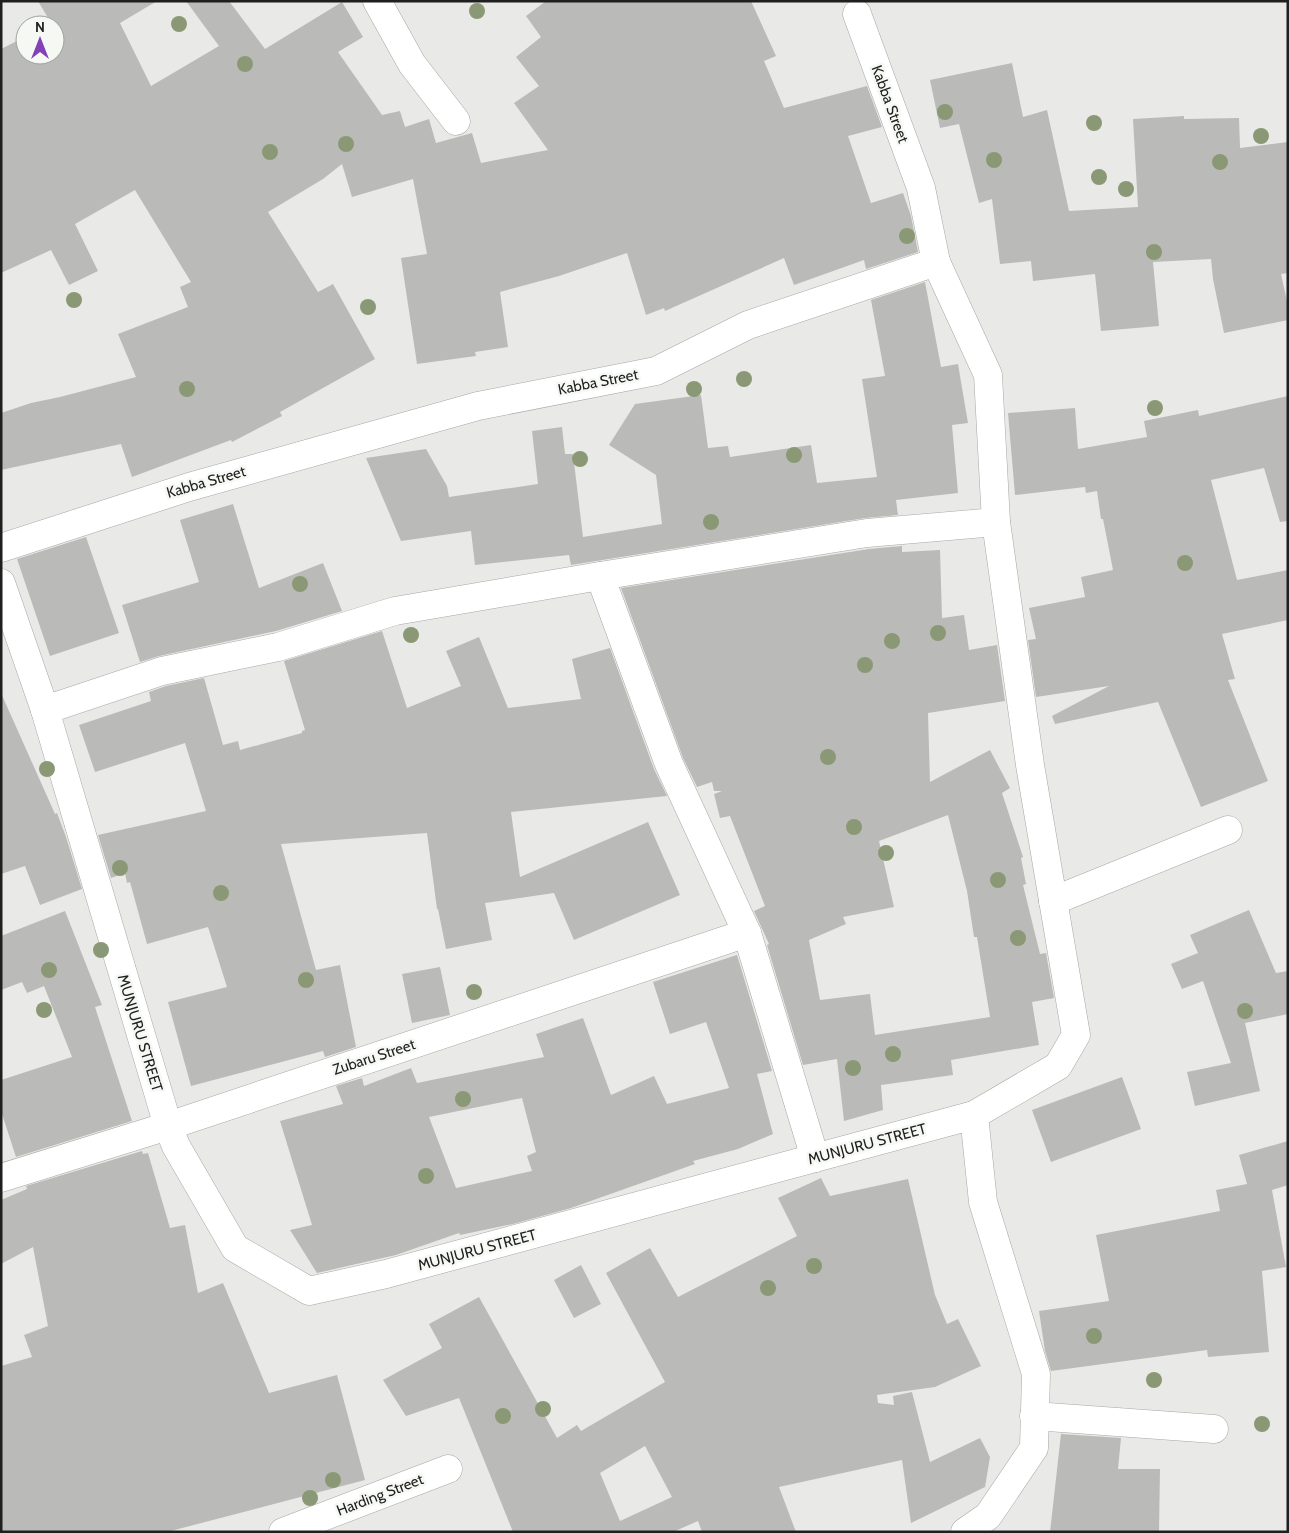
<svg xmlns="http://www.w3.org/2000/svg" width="1289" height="1533" viewBox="0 0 1289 1533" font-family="Cabin,sans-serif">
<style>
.building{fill:#babbb8;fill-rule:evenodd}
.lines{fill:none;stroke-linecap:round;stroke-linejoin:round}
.minor-casing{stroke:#a7a8a5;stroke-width:29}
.minor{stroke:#fff;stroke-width:28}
.tree{fill:#8b9875}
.labels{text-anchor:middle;stroke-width:5;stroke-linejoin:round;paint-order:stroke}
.street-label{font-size:15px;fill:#1e1f1e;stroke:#f6f8f4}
</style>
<rect width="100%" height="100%" fill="#e9eae7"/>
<!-- building -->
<g class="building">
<polygon points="38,1 157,1 120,23 151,86 219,46 186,1 229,1 265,49 342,2 363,37 338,52 382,115 400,111 405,127 429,119 436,143 472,133 481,163 548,150 514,103 539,86 516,57 541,37 526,16 546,1 751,1 776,56 764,61 784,108 867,86 882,127 848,136 871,203 903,193 911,216 918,252 866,269 864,260 794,285 784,258 665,311 664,308 646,315 627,253 559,276 500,292 508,347 475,352 476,356 417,364 401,258 427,254 413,179 352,197 342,164 323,179 268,212 318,292 333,284 375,359 280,412 282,416 232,442 231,440 132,477 121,444 1,470 1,413 31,403 60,397 136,377 118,334 188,307 180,287 191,282 135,190 75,224 98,271 69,285 51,250 1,273 1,49 25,37 25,55 55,55 55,25 47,25 51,23"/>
<polygon points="1012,63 1023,117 1047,110 1069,211 1138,207 1133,119 1184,116 1184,119 1239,118 1240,148 1288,142 1288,273 1281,274 1288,306 1288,320 1224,333 1213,279 1211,259 1153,262 1159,326 1101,331 1095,274 1033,281 1031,261 1000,264 992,199 979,203 959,124 940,128 930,80"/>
<polygon points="925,282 941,367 958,364 968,423 952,425 958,493 896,500 898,515 865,518 571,565 569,555 475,565 471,531 401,541 366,458 426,449 447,486 449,497 538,484 532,431 562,427 565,454 573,454 583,537 662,524 656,475 609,445 635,404 701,395 708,448 728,446 730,457 811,445 817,483 877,477 862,379 885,376 871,300"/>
<polygon points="1288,396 1288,521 1280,522 1264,468 1211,480 1237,580 1288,570 1288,620 1222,634 1235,679 1228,680 1268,781 1201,807 1158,702 1055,724 1052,716 1109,686 1036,697 1028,640 1036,639 1029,608 1085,597 1081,577 1113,570 1103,519 1101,519 1097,491 1086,493 1085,487 1015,495 1008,413 1075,408 1078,449 1147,437 1144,421 1198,410 1199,416"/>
<polygon points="233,504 259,588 323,563 342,611 276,631 159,656 140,662 122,605 199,582 180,520"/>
<polygon points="86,537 119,633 50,656 17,559"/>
<path d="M 902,546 L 902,552 L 940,550 L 942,618 L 964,615 L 969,650 L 997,645 L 1005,701 L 928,713 L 930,782 L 990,750 L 1010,788 L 1002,793 L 1023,857 L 1021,858 L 1026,884 L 1023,885 L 1040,954 L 1046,953 L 1054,998 L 1032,1002 L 1039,1045 L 951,1060 L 953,1075 L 881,1085 L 883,1110 L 844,1121 L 837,1059 L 803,1065 L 767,945 L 769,944 L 754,911 L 765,906 L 730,816 L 720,818 L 714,794 L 722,791 L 714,791 L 712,782 L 697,787 L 683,758 L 621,588 L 869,549 ZM 948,815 L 967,891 L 974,937 L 977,937 L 990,1017 L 875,1035 L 870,994 L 820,1000 L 809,940 L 846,924 L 843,917 L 894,907 L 879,841 Z"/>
<polygon points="382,631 407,708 461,686 446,651 479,637 508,708 581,699 572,659 610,648 654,769 667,796 511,812 520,877 648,822 680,895 574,940 554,893 485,903 492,940 446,949 438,909 437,909 427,833 281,844 316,970 340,965 356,1047 325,1057 323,1051 191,1086 168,1002 227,987 208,927 147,944 130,882 127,883 125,873 111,878 98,835 206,811 185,743 95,772 79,725 151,701 149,692 166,686 204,678 223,745 238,741 240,750 302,733 302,731 305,730 284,661"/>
<polygon points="1,693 55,814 57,813 66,837 82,889 40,905 25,866 1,874"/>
<polygon points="1249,910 1276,973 1288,971 1288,1014 1245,1023 1260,1091 1195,1106 1187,1072 1231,1063 1203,981 1182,989 1171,964 1198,953 1190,935"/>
<polygon points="65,911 102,1005 95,1007 132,1121 16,1157 1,1111 1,1080 72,1057 44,986 27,993 22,982 1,990 1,936"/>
<path d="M 737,955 L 772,1071 L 757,1074 L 773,1134 L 738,1149 L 693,1161 L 695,1164 L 571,1208 L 513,1224 L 460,1235 L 459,1233 L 396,1255 L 317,1273 L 290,1230 L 312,1225 L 280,1121 L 343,1104 L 336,1086 L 362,1078 L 364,1086 L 411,1068 L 417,1083 L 544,1057 L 536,1034 L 583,1018 L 611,1095 L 654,1076 L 667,1104 L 729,1088 L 706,1022 L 670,1034 L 653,982 ZM 522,1098 L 536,1152 L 527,1156 L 532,1171 L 456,1188 L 429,1117 Z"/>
<polygon points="440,967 450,1015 412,1023 402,974"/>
<polygon points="1122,1077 1141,1129 1051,1162 1032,1110"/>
<polygon points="1288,1141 1288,1185 1272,1190 1286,1267 1262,1271 1269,1352 1208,1357 1207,1350 1051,1371 1045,1351 1039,1311 1109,1301 1096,1235 1220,1211 1216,1190 1247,1184 1239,1155"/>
<polygon points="142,1151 143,1154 148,1153 170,1228 185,1225 198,1293 223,1283 269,1393 337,1375 365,1480 167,1532 1,1532 1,1366 32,1357 24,1335 48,1326 33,1247 1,1264 1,1200 27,1189 26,1186"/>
<path d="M 821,1178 L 830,1196 L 908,1179 L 935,1295 L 947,1324 L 958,1319 L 981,1366 L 935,1387 L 877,1395 L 878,1403 L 894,1405 L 893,1396 L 912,1392 L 930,1462 L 980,1438 L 990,1457 L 985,1487 L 911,1523 L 902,1460 L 779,1487 L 796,1532 L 702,1532 L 698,1521 L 673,1532 L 513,1532 L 459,1398 L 406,1416 L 383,1380 L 442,1348 L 429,1324 L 479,1297 L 557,1438 L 577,1425 L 581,1431 L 665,1382 L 606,1273 L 650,1248 L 678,1297 L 797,1236 L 778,1198 ZM 645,1446 L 672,1497 L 620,1521 L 600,1473 Z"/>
<polygon points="581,1265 601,1304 574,1318 554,1280"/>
<polygon points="1061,1434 1121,1438 1118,1469 1160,1469 1159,1532 1050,1532"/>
</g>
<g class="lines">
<!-- minor casing -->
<g class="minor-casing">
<g id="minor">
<polyline points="377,1 412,64 456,121"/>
<polyline points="936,262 988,375 996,522 1030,765 1076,1035 1058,1066 974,1115"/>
<polyline points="1,548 189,487 478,406 656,371 748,325 936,262 921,188 857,14"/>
<polyline points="600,576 867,533 996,522"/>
<polyline points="1,583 45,710 168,1126 176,1146 235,1248 309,1291 386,1274 974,1115 983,1202 1036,1374 1034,1448 988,1516 965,1532"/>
<polyline points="45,710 162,671 278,647 395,611 600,576 669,764 747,933 815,1158"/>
<polyline points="1053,901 1228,830"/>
<polyline points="1,1178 168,1126 747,933"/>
<polyline points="1034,1416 1214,1429"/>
<polyline points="283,1532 448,1469"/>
</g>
</g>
<!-- minor -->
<use href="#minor" class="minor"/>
</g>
<!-- trees -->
<g class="tree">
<circle cx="477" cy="11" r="8"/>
<circle cx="179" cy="24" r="8"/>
<circle cx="245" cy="64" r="8"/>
<circle cx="945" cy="112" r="8"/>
<circle cx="1094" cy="123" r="8"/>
<circle cx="1261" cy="136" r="8"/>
<circle cx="346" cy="144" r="8"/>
<circle cx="270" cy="152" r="8"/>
<circle cx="994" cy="160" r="8"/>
<circle cx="1220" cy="162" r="8"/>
<circle cx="1099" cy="177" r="8"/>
<circle cx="1126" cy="189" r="8"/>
<circle cx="907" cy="236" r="8"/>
<circle cx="1154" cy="252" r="8"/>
<circle cx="74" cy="300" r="8"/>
<circle cx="368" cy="307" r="8"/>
<circle cx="744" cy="379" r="8"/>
<circle cx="187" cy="389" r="8"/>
<circle cx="694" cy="389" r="8"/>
<circle cx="1155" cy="408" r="8"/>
<circle cx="794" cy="455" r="8"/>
<circle cx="580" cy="459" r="8"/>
<circle cx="711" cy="522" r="8"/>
<circle cx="1185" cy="563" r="8"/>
<circle cx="300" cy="584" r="8"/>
<circle cx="938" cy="633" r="8"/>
<circle cx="411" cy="635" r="8"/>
<circle cx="892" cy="641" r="8"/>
<circle cx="865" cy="665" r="8"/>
<circle cx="828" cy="757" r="8"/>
<circle cx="47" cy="769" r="8"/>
<circle cx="854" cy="827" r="8"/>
<circle cx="886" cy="853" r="8"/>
<circle cx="120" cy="868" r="8"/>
<circle cx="998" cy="880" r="8"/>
<circle cx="221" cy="893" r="8"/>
<circle cx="1018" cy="938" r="8"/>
<circle cx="101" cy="950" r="8"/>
<circle cx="49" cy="970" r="8"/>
<circle cx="306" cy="980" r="8"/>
<circle cx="474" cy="992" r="8"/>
<circle cx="44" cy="1010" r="8"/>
<circle cx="1245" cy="1011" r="8"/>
<circle cx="893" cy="1054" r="8"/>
<circle cx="853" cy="1068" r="8"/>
<circle cx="463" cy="1099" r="8"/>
<circle cx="426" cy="1176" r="8"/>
<circle cx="814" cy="1266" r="8"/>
<circle cx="768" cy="1288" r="8"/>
<circle cx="1094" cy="1336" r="8"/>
<circle cx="1154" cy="1380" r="8"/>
<circle cx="543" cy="1409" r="8"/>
<circle cx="503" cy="1416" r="8"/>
<circle cx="1262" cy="1424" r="8"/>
<circle cx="333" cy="1480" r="8"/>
<circle cx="310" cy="1498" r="8"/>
</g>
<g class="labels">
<!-- street labels -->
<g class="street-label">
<text transform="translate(890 104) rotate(70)" y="5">Kabba Street</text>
<text transform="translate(598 382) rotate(-11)" y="5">Kabba Street</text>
<text transform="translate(206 482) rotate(-16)" y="5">Kabba Street</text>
<text transform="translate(140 1033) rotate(73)" y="5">MUNJURU STREET</text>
<text transform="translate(374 1057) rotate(-18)" y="5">Zubaru Street</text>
<text transform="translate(867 1144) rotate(-15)" y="5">MUNJURU STREET</text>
<text transform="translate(477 1250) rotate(-15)" y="5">MUNJURU STREET</text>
<text transform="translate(380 1495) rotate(-21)" y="5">Harding Street</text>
</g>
</g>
<!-- border -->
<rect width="1289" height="1533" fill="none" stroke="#1e1f1e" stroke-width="5"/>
<!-- north arrow -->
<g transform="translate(40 40)"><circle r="24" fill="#f6f8f4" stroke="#a0a19e"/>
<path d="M0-4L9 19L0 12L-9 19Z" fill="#8241b5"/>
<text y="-8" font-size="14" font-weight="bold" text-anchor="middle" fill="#1e1f1e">N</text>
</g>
</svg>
